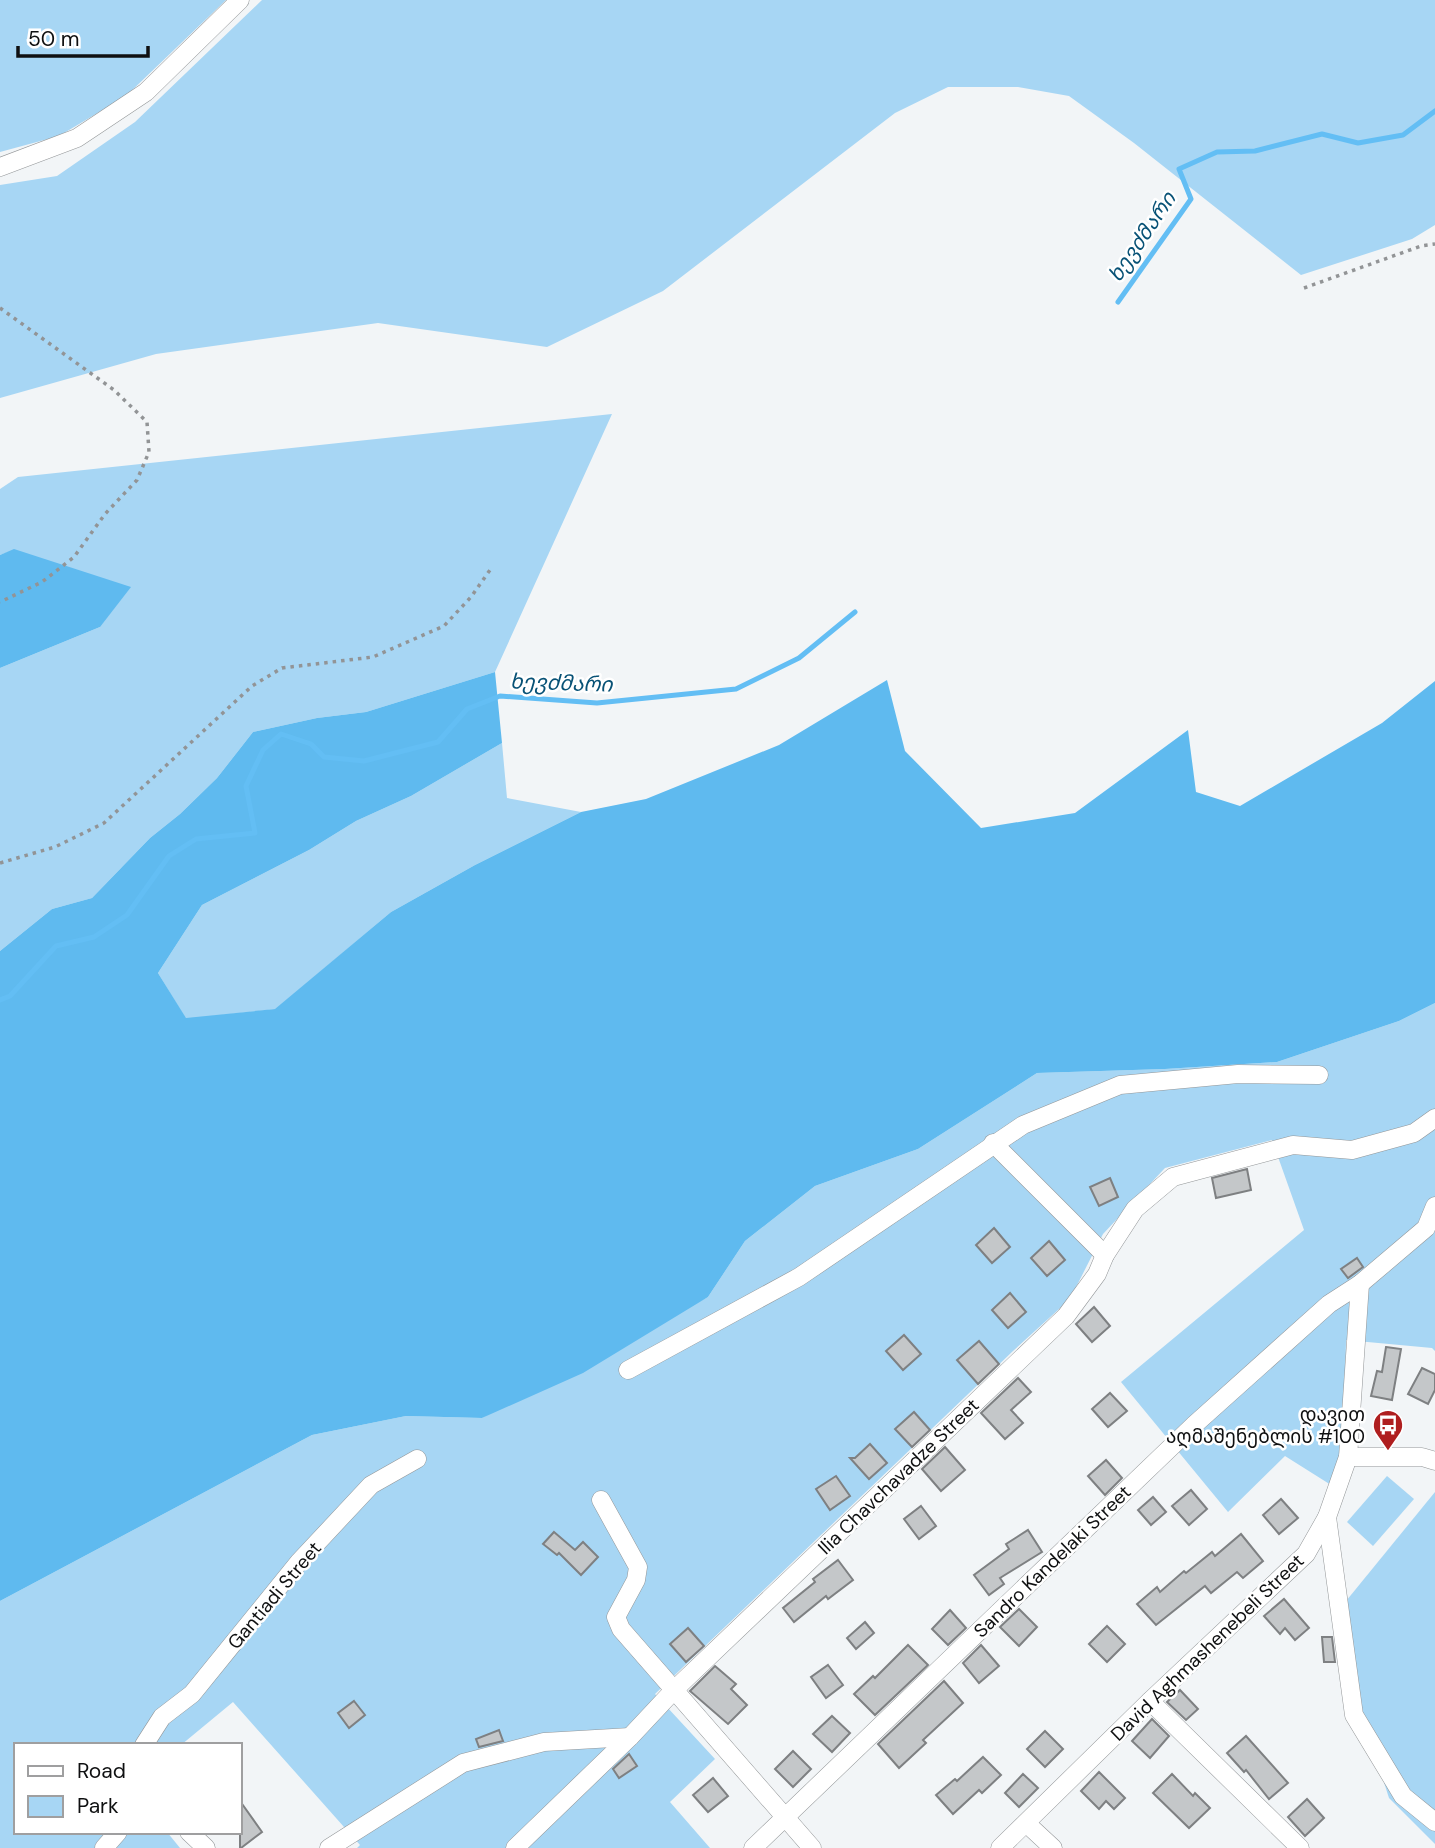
<svg xmlns="http://www.w3.org/2000/svg" width="1435" height="1848" viewBox="0 0 1435 1848" font-family="'DM Sans','Noto Sans Georgian',sans-serif">
<style>
.green{fill:#a7d6f4}
.forest{fill:#5fbaef}
.lines{fill:none;stroke-linecap:round;stroke-linejoin:round}
.stream{stroke:#63bef4;stroke-width:5}
.building{fill:#c4c7c9;stroke:#7e8082;stroke-width:2}
.minor-casing{stroke:#939698;stroke-width:19}
.path{stroke:#929496;stroke-width:3.5;stroke-dasharray:3.5 5;stroke-linecap:butt}
.minor{stroke:#fff;stroke-width:18}
.labels{text-anchor:middle;stroke-width:5;stroke-linejoin:round;paint-order:stroke}
.poi-label{font-size:19px;fill:#0f1011;stroke:#fff;text-anchor:end}
.street-label{font-size:19px;fill:#0f1011;stroke:#fff}
.water-label{font-size:21px;font-style:italic;fill:#085276;stroke:#fff}
</style>
<rect width="100%" height="100%" fill="#f2f5f7"/>
<!-- green -->
<g class="green">
<polygon points="0,0 226,0 126,96 59,136 0,152"/>
<polygon points="262,0 1435,0 1435,225 1412,239 1301,275 1134,143 1069,96 1018,87 948,87 895,113 663,291 547,347 378,323 156,354 0,398 0,185 57,176 135,122"/>
<polygon points="612,414 495,672 366,712 317,718 253,732 217,778 180,814 150,838 92,898 52,909 0,951 0,668 100,627 14,550 0,555 0,489 18,477"/>
<polygon points="502,743 507,798 581,812 475,865 391,912 276,1009 186,1019 158,973 202,905 309,850 356,821 411,796"/>
<polygon points="1435,1003 1435,1351 1432,1348 1346,1340 1344,1454 1331,1485 1285,1456 1228,1512 1121,1382 1304,1230 1272,1140 1165,1168 1103,1234 1070,1299 1013,1351 655,1694 715,1759 670,1802 710,1848 357,1848 360,1845 233,1702 181,1745 16,1745 16,1832 167,1832 180,1848 0,1848 0,1601 312,1435 406,1416 482,1418 708,1297 745,1241 815,1186 918,1149 1037,1073 1165,1069 1277,1062 1399,1021"/>
<polygon points="1387,1476 1414,1499 1373,1546 1347,1522"/>
<polygon points="1435,1492 1435,1844 1389,1798 1357,1698 1342,1606"/>
</g>
<!-- forest -->
<g class="forest">
<polygon points="14,549 131,587 100,627 0,668 0,555"/>
<polygon points="495,672 502,743 411,796 356,821 309,850 202,905 158,973 186,1018 275,1009 391,912 475,865 581,812 646,799 779,745 887,680 905,751 981,828 1075,813 1188,730 1196,792 1240,806 1382,723 1435,681 1435,1003 1399,1021 1277,1062 1165,1069 1037,1073 918,1149 815,1186 745,1241 708,1297 583,1373 482,1418 406,1416 312,1435 0,1601 0,951 52,909 92,898 150,838 180,814 217,778 253,732 317,718 366,712"/>
</g>
<g class="lines">
<!-- stream -->
<g class="stream">
<polyline points="1118,302 1191,199 1179,169 1217,152 1255,151 1322,134 1358,143 1403,135 1435,111"/>
<polyline points="0,1000 10,996 56,946 94,937 127,915 169,856 196,839 255,833 246,786 263,750 281,734 311,744 324,757 364,761 438,742 467,709 500,696 597,703 736,689 799,658 855,612"/>
</g>
</g>
<!-- building -->
<g class="building">
<polygon points="1247,1169 1251,1190 1216,1198 1212,1178"/>
<polygon points="1110,1178 1118,1197 1099,1206 1090,1187"/>
<polygon points="994,1228 1010,1247 992,1263 976,1245"/>
<polygon points="1049,1241 1065,1260 1047,1276 1031,1258"/>
<polygon points="1357,1258 1363,1267 1348,1278 1341,1269"/>
<polygon points="1010,1293 1026,1312 1008,1328 992,1310"/>
<polygon points="1094,1307 1110,1326 1092,1342 1076,1324"/>
<polygon points="904,1335 921,1354 903,1370 886,1351"/>
<polygon points="979,1341 999,1364 978,1384 957,1360"/>
<polygon points="1386,1347 1401,1349 1392,1400 1371,1396 1377,1371 1382,1372"/>
<polygon points="1422,1368 1435,1374 1435,1390 1428,1404 1408,1394"/>
<polygon points="1018,1378 1031,1392 1011,1410 1023,1423 1005,1439 981,1413"/>
<polygon points="1110,1393 1127,1411 1108,1427 1092,1409"/>
<polygon points="914,1412 930,1430 912,1447 895,1429"/>
<polygon points="870,1444 887,1463 869,1479 850,1458 855,1458"/>
<polygon points="945,1447 965,1470 941,1491 922,1469"/>
<polygon points="1106,1460 1122,1478 1105,1495 1088,1476"/>
<polygon points="836,1476 850,1496 830,1510 816,1489"/>
<polygon points="1191,1490 1207,1509 1189,1525 1172,1506"/>
<polygon points="1153,1497 1166,1512 1151,1525 1138,1510"/>
<polygon points="1281,1499 1298,1518 1279,1534 1263,1515"/>
<polygon points="921,1506 936,1526 919,1539 904,1519"/>
<polygon points="1028,1530 1042,1552 1000,1578 1004,1584 989,1595 974,1575 1009,1549 1006,1544"/>
<polygon points="554,1532 575,1550 583,1542 598,1557 581,1575 559,1553 557,1555 543,1544"/>
<polygon points="1241,1534 1263,1561 1243,1578 1237,1572 1211,1593 1205,1586 1156,1625 1137,1604 1157,1587 1160,1592 1184,1571 1186,1573 1212,1552 1215,1556"/>
<polygon points="838,1560 853,1580 828,1599 826,1596 794,1622 783,1608 815,1582 813,1579"/>
<polygon points="1284,1599 1309,1628 1295,1640 1285,1628 1280,1634 1264,1616"/>
<polygon points="1019,1609 1037,1627 1019,1646 1000,1627"/>
<polygon points="950,1610 966,1628 948,1645 932,1629"/>
<polygon points="865,1622 874,1633 856,1649 847,1638"/>
<polygon points="1107,1626 1125,1644 1107,1662 1089,1644"/>
<polygon points="688,1628 704,1646 686,1662 670,1644"/>
<polygon points="1322,1637 1332,1637 1335,1662 1324,1662"/>
<polygon points="908,1645 928,1665 875,1715 854,1694 873,1676 875,1678"/>
<polygon points="981,1645 999,1666 979,1683 963,1663"/>
<polygon points="828,1665 843,1685 826,1698 811,1677"/>
<polygon points="715,1666 736,1684 731,1689 747,1705 728,1724 690,1691"/>
<polygon points="944,1681 963,1703 923,1740 926,1743 899,1768 878,1744"/>
<polygon points="1180,1690 1198,1709 1186,1720 1167,1702"/>
<polygon points="354,1701 365,1715 349,1728 338,1713"/>
<polygon points="832,1716 850,1733 832,1752 813,1734"/>
<polygon points="1152,1719 1169,1736 1150,1758 1132,1741"/>
<polygon points="499,1730 503,1741 479,1747 476,1739"/>
<polygon points="1045,1731 1063,1749 1045,1767 1027,1749"/>
<polygon points="1246,1736 1288,1783 1269,1799 1246,1770 1244,1772 1227,1753"/>
<polygon points="793,1751 811,1769 793,1787 775,1769"/>
<polygon points="629,1754 637,1766 619,1778 613,1769"/>
<polygon points="983,1757 1001,1775 982,1793 979,1790 953,1814 936,1795 955,1779 957,1781"/>
<polygon points="1099,1772 1125,1798 1114,1809 1106,1801 1099,1809 1081,1791"/>
<polygon points="1023,1774 1038,1788 1019,1807 1005,1793"/>
<polygon points="1172,1774 1193,1796 1195,1793 1210,1808 1189,1828 1153,1793"/>
<polygon points="713,1778 728,1796 708,1812 693,1795"/>
<polygon points="1307,1799 1324,1818 1305,1836 1288,1817"/>
<polygon points="240,1801 262,1832 241,1848 240,1848"/>
</g>
<g class="lines">
<!-- minor casing -->
<g class="minor-casing">
<g id="minor">
<polyline points="0,167 77,138 146,92 240,0"/>
<polyline points="993,1143 1105,1255"/>
<polyline points="628,1370 799,1277 1023,1125 1120,1085 1238,1074 1319,1075"/>
<polyline points="1348,1457 1422,1457 1435,1461"/>
<polyline points="601,1500 638,1567 636,1580 616,1617 621,1629 812,1848"/>
<polyline points="1327,1517 1354,1715 1403,1796 1435,1822"/>
<polyline points="1150,1701 1300,1848"/>
<polyline points="144,1745 162,1717 192,1694 299,1562 371,1485 417,1459"/>
<polyline points="1026,1823 1053,1848"/>
<polyline points="189,1832 206,1848"/>
<polyline points="104,1848 118,1832"/>
<polyline points="329,1848 463,1763 544,1742 630,1737"/>
<polyline points="515,1848 630,1737 674,1690 1066,1316 1097,1274 1105,1255 1135,1209 1173,1177 1293,1145 1352,1150 1414,1133 1435,1118"/>
<polyline points="753,1848 1194,1425 1329,1304 1360,1284 1426,1228 1435,1206"/>
<polyline points="1000,1848 1150,1701 1306,1554 1327,1517 1348,1457 1360,1284"/>
</g>
</g>
<!-- path -->
<g class="path">
<polyline points="1304,288 1421,246 1435,244"/>
<polyline points="0,308 114,390 147,422 149,452 137,480 105,514 74,557 42,582 0,602"/>
<polyline points="0,863 55,847 104,823 252,686 282,668 373,657 444,626 471,597 490,570"/>
</g>
<!-- minor -->
<use href="#minor" class="minor"/>
</g>
<!-- icons -->
<defs>
<g id="bus-pin" transform="scale(1.575)"><path d="M0 17L-7.5 6A9.5 9.5 0 1 1 7.5 6Z" fill="#af1e1f" stroke="#fff"/><path d="M-5-6H5V4H4V6H2V4H-2V6H-4V4H-5ZM-3.5-4V0h7V-4ZM-3.5 1.2v1.5H-2V1.2ZM2 1.2v1.5H3.5V1.2Z" fill="#fff"/></g>
</defs>
<g fill-rule="evenodd">
<use href="#bus-pin" x="1388" y="1425"/>
</g>
<g class="labels">
<!-- poi labels -->
<g class="poi-label">
<text x="1365" y="1421">დავით<tspan x="1365" dy="22">აღმაშენებლის #100</tspan></text>
</g>
<!-- street labels -->
<g class="street-label">
<text transform="translate(898 1476) rotate(-44)" y="7">Ilia Chavchavadze Street</text>
<text transform="translate(1052 1561) rotate(-44)" y="7">Sandro Kandelaki Street</text>
<text transform="translate(274 1595) rotate(-50)" y="7">Gantiadi Street</text>
<text transform="translate(1207 1647) rotate(-44)" y="7">David Aghmashenebeli Street</text>
</g>
<!-- water labels -->
<g class="water-label">
<text transform="translate(1142 237) rotate(-56)" y="7">ხევძმარი</text>
<text transform="translate(561 683) rotate(2)" y="7">ხევძმარი</text>
</g>
</g>
<!-- legend -->
<rect x="14" y="1743" width="228" height="91" fill="#ffffff" stroke="#9f9fa0" stroke-width="2"/>
<rect x="28" y="1766" width="35" height="10" fill="#ffffff" stroke="#9f9fa0" stroke-width="2"/>
<text x="77" y="1778" font-size="21" fill="#0f1011">Road</text>
<rect x="28" y="1796" width="35" height="21" fill="#a7d6f4" stroke="#9f9fa0" stroke-width="2"/>
<text x="77" y="1813" font-size="21" fill="#0f1011">Park</text>
<!-- scale -->
<path d="M18 46v10h130v-10" fill="none" stroke="#0f1011" stroke-width="3.5"/>
<text x="28" y="46" font-size="21" fill="#0f1011" stroke="#ffffff" stroke-width="5" paint-order="stroke">50 m</text>
</svg>
